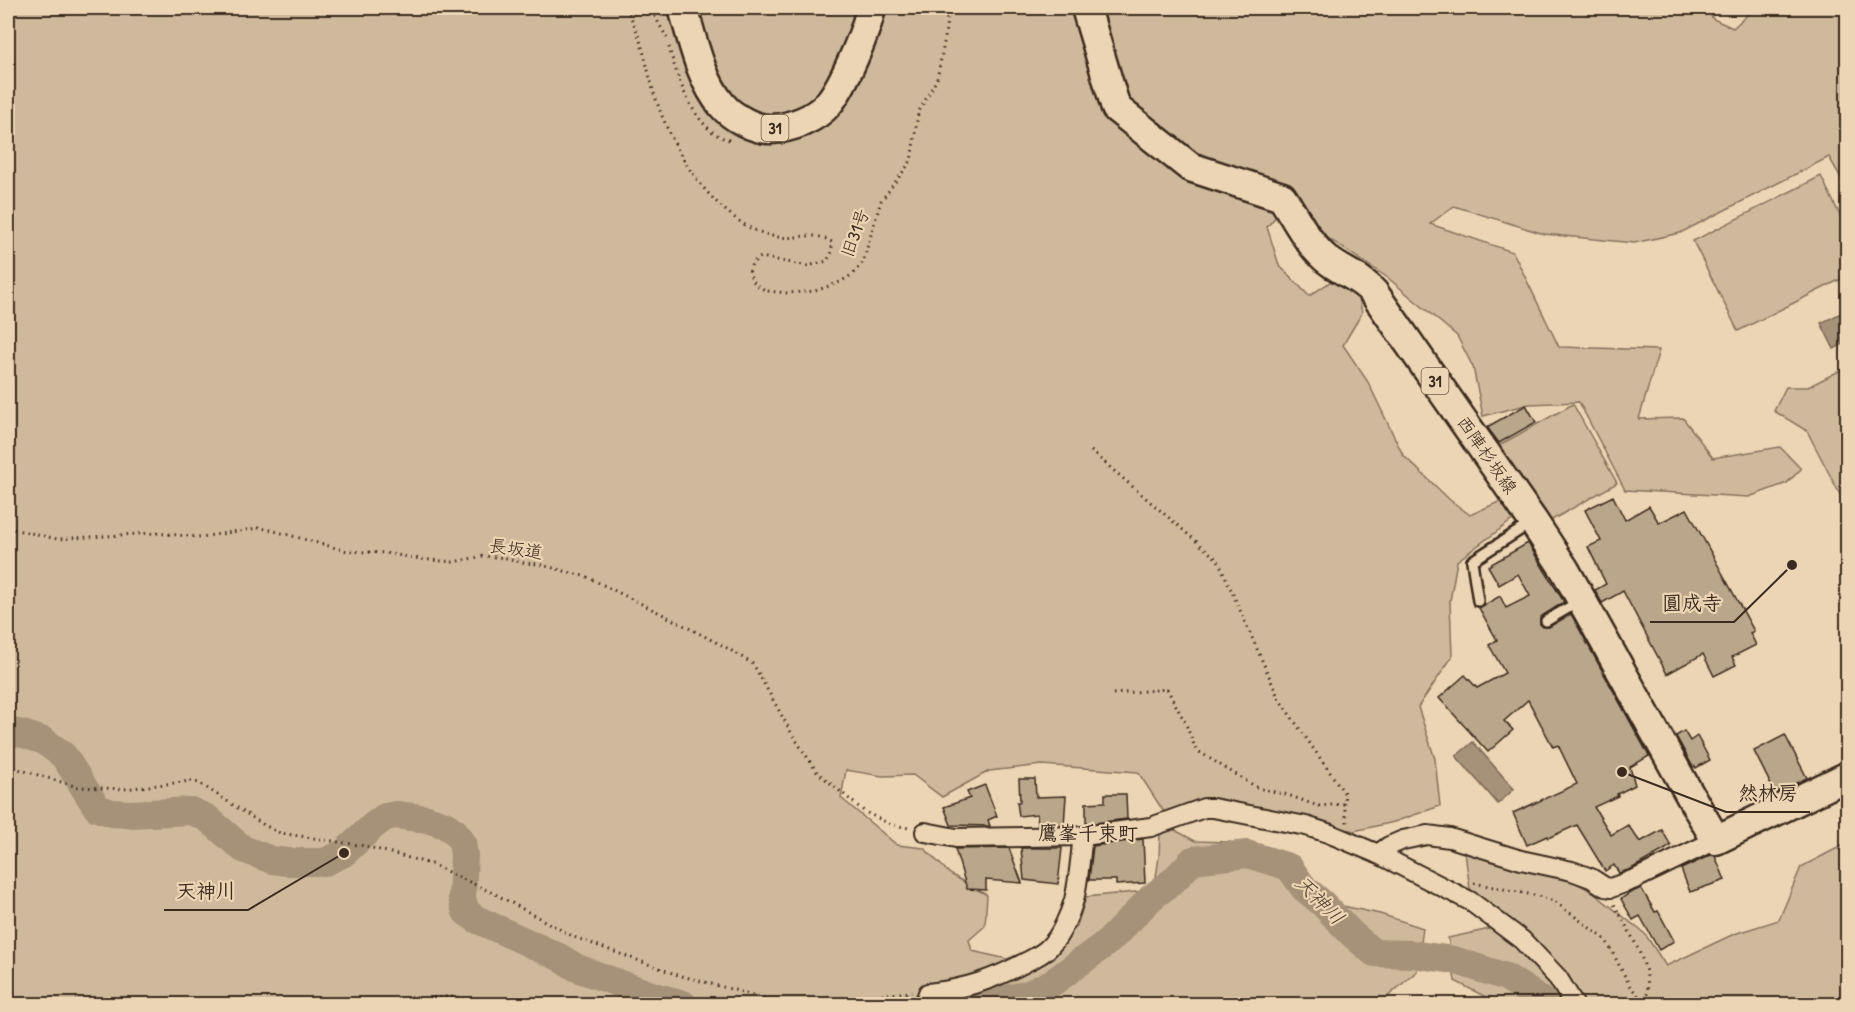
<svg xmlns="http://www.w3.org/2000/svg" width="1855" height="1012" viewBox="0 0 1855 1012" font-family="'Patrick Hand','Klee One',sans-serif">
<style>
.green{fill:#cfb99c;stroke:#85725d;stroke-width:1.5}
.water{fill:#a69279;stroke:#7b6855;stroke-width:1.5}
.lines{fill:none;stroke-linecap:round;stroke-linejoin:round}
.river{stroke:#a69279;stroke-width:28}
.building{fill:#baa68a;stroke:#3b2a1e;stroke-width:1.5}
.service-casing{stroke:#3b2a1e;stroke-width:14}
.minor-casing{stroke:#3b2a1e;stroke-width:22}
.primary-casing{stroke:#3b2a1e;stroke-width:33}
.path{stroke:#3b2a1e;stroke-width:3;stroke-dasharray:1.5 4.5;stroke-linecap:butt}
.service{stroke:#ebd5b4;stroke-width:9}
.minor{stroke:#ebd5b4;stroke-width:18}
.primary{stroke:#ebd5b4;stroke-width:28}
.labels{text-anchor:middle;stroke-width:4.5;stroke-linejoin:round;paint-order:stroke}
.shield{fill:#ebd5b4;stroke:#705d4b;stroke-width:1.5}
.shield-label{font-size:16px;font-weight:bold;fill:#3b2a1e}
.street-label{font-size:18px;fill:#3b2a1e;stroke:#ebd5b4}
.neighbourhood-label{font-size:20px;font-weight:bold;fill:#3b2a1e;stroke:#ebd5b4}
.water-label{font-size:20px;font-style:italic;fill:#503f30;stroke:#ebd5b4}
.leader{fill:none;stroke:#3b2a1e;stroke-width:2}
.callout-dot{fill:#3b2a1e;stroke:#ebd5b4;stroke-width:2}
.callout-label{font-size:20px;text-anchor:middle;font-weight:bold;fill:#3b2a1e;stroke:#ebd5b4;stroke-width:4.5;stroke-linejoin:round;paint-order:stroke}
</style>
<rect width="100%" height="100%" fill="#ebd5b4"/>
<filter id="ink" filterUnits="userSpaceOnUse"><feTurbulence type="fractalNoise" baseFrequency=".0167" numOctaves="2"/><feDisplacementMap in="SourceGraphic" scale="12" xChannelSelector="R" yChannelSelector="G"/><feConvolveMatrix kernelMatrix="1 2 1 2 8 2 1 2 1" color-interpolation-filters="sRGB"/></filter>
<g filter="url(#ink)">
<!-- green -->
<g class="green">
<polygon points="8,8 1706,8 1713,19 1733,28 1755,8 1847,8 1847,188 1829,157 1680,233 1634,243 1544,234 1454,206 1430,224 1513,252 1559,347 1659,350 1639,419 1683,418 1713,458 1780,447 1801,469 1787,483 1749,497 1625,490 1579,402 1529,404 1483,416 1473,367 1457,336 1388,278 1283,208 1267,227 1279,265 1309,296 1336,278 1359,297 1362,313 1343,345 1368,382 1403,455 1450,500 1470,515 1501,501 1518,516 1457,561 1450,601 1452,657 1418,707 1435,759 1440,806 1394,822 1354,831 1314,820 1201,800 1164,812 1138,772 1042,765 989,771 942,797 913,775 882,776 846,770 841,798 897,845 924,848 950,874 987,895 985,926 969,940 972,951 1007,959 1033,949 1077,926 1086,897 1154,890 1159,857 1160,832 1173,829 1195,841 1229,842 1281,854 1338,905 1380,914 1423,928 1417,971 1385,999 1386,1004 8,1004"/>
<polygon points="1821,176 1847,230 1847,276 1738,331 1693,241"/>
<polygon points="1847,367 1847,508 1807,431 1774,411 1786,387 1808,387"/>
<polygon points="1573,404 1617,483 1543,525 1498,446"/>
<polygon points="1847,843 1847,1004 1499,1004 1455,981 1448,938 1494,928 1502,913 1470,889 1465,853 1512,867 1562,875 1591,891 1645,934 1666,966 1734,934 1779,920 1801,867"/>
</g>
<!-- water -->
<g class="water">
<polygon points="1847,310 1847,342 1834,349 1821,323"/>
<polygon points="1473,742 1514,789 1498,804 1456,756"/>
</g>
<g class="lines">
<!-- river -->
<g class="river">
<polyline points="8,731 23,734 44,741 64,756 97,808 112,813 130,814 191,811 207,818 243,849 272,860 287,862 325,862 344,853 373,826 385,817 396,815 427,819 445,825 455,832 462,842 464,855 462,898 466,912 476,919 559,957 577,968 651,995 683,1004"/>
<polyline points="982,1004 1029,994 1052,983 1109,941 1151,898 1173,881 1193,860 1247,854 1289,867 1304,888 1322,903 1352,934 1374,953 1411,954 1454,960 1506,977 1548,1004"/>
</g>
</g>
<!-- building -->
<g class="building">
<polygon points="1526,405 1536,422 1499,443 1487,427"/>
<polygon points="1613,496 1625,520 1649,506 1659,523 1687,509 1754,631 1750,633 1756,645 1732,657 1736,665 1714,676 1703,654 1667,674 1623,591 1602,603 1595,590 1606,584 1588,547 1601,541 1585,510"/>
<polygon points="1528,543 1564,602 1542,616 1540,618 1540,624 1543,627 1549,627 1571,614 1649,756 1630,767 1635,785 1617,794 1618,796 1594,807 1611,835 1628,825 1640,842 1662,830 1671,846 1631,869 1619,873 1614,865 1605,871 1577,825 1548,838 1547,836 1527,845 1513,813 1577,784 1558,745 1553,747 1528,700 1504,721 1513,730 1488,752 1439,698 1465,675 1477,688 1505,673 1489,645 1497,640 1479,608 1500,596 1506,608 1530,596 1518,574 1499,585 1488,566"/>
<polygon points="1684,731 1690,741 1697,736 1710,760 1696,768 1695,766 1693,767 1676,736"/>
<polygon points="1785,735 1807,778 1775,793 1754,751"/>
<polygon points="1019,779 1035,779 1036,797 1066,796 1064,825 1038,825 1037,814 1019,816 1017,802 1020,802"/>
<polygon points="985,785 997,816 988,820 990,826 951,825 944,807 970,798 967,792"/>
<polygon points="1105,794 1126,794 1127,819 1086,824 1086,803 1105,802"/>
<polygon points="1143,839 1145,883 1116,885 1116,880 1089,880 1093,846"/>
<polygon points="1009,848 1022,883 986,880 986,890 967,889 955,849"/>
<polygon points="1021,848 1062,848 1058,884 1024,880"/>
<polygon points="1711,855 1715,856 1725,880 1690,892 1681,869"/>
<polygon points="1641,888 1655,912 1658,911 1674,941 1659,950 1640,916 1633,920 1621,899 1630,893"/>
</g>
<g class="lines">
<!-- service casing -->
<g class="service-casing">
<g id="service">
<polyline points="1478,601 1472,561 1531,523"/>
<polyline points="1546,621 1580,601"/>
</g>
</g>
<!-- minor casing -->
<g class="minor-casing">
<g id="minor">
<polyline points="925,832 956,838 1083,836 1151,827 1204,808 1213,808 1306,826 1328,833 1378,854 1470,901 1522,940 1558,978 1574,1004"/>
<polyline points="1378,854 1389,846 1403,840 1427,835 1450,838 1521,860 1572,871 1591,878 1605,887 1611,888 1635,879 1716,840"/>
<path d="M 924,1004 L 928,993 C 966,989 995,979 1028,961 C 1036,957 1046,952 1051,945 C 1061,935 1070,914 1074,900 C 1079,880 1080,857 1083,836"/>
</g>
</g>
<!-- primary casing -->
<g class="primary-casing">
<g id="primary">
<path d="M 683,8 C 692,38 701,81 722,105 C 732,117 755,130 771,129 C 791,128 815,119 828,104 C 844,85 866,32 871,8"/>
<path d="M 1086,8 L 1116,108 L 1190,167 L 1282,197 C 1295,217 1307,242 1325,258 C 1341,272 1360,276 1374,293 L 1533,521 L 1565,570 L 1691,797 L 1716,840 L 1848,776"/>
</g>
</g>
<!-- path -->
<g class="path">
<path d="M 626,8 C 640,32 645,59 652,86 C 667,140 701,201 752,229 C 759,232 770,236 778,237 C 798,240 812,230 832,242 L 832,252 L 827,261 L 808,266 L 761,257 L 752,263 L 749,273 L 753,281 L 759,287 L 767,291 L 788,293 L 815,291 L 840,282 L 853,274 L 863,262 L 881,201 L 911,161 L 918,113 L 937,79 L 945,38 L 948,8"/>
<polyline points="646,8 653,13 667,38"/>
<path d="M 669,47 C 677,78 695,133 730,140"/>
<polyline points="1091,451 1218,560 1279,699 1345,794 1344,804 1347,823"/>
<polyline points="8,528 57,539 154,533 201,537 258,528 267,529 347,551 386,553 420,559 453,562 484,556 506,558 524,563 538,564 587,577 662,614 727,648 753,664 792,734 817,772 865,812 890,824 909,828"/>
<polyline points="1113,694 1167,689 1185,722 1196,750 1258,788 1288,795 1318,806 1344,804"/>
<polyline points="8,766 78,787 124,789 191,781 199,783 264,825 280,833 365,846 431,864 497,895 574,937 678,975 783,1003 819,1004 888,994 912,992"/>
<path d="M 1474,883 L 1538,896 L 1554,901 L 1606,940 L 1630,986 L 1640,998 L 1647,994 C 1652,965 1627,929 1614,904"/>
<path d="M 410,1004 C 430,995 464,994 483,1004"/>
</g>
<!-- service -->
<use href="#service" class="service"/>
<!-- minor -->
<use href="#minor" class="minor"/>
<!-- primary -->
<use href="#primary" class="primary"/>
</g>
</g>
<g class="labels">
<!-- shield labels -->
<g class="shield">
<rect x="761.5" y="115" width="27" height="26" rx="4.5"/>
<rect x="1421.5" y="368" width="27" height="26" rx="4.5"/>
</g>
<g class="shield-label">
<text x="775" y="134">31</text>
<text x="1435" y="387">31</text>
</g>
<!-- street labels -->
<g class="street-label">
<text transform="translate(855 233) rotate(-70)" y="6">旧31号</text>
<text transform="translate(1487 455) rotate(55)" y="6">西陣杉坂線</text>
<text transform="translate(516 549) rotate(8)" y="6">長坂道</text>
</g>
<!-- neighbourhood labels -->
<g class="neighbourhood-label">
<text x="1088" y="840">鷹峯千束町</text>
</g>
<!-- water labels -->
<g class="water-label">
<text transform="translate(1320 900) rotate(45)" y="7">天神川</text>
</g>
</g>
<!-- callouts -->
<path class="leader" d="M1792 565L1734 622H1650M1622 772L1726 812H1810M344 853L248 910H164"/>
<g class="callout-dot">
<circle cx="1792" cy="565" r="6"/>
<circle cx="1622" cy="772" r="6"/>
<circle cx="344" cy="853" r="6"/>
</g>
<g class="callout-label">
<text x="1692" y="610">圓成寺</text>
<text x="1768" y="800">然林房</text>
<text x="206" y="898">天神川</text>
</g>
<!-- margin -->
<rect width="1855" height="1012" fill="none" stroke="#ebd5b4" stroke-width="30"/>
<rect x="15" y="15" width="1825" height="982" fill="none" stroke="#3b2a1e" stroke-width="2" filter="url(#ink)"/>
</svg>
